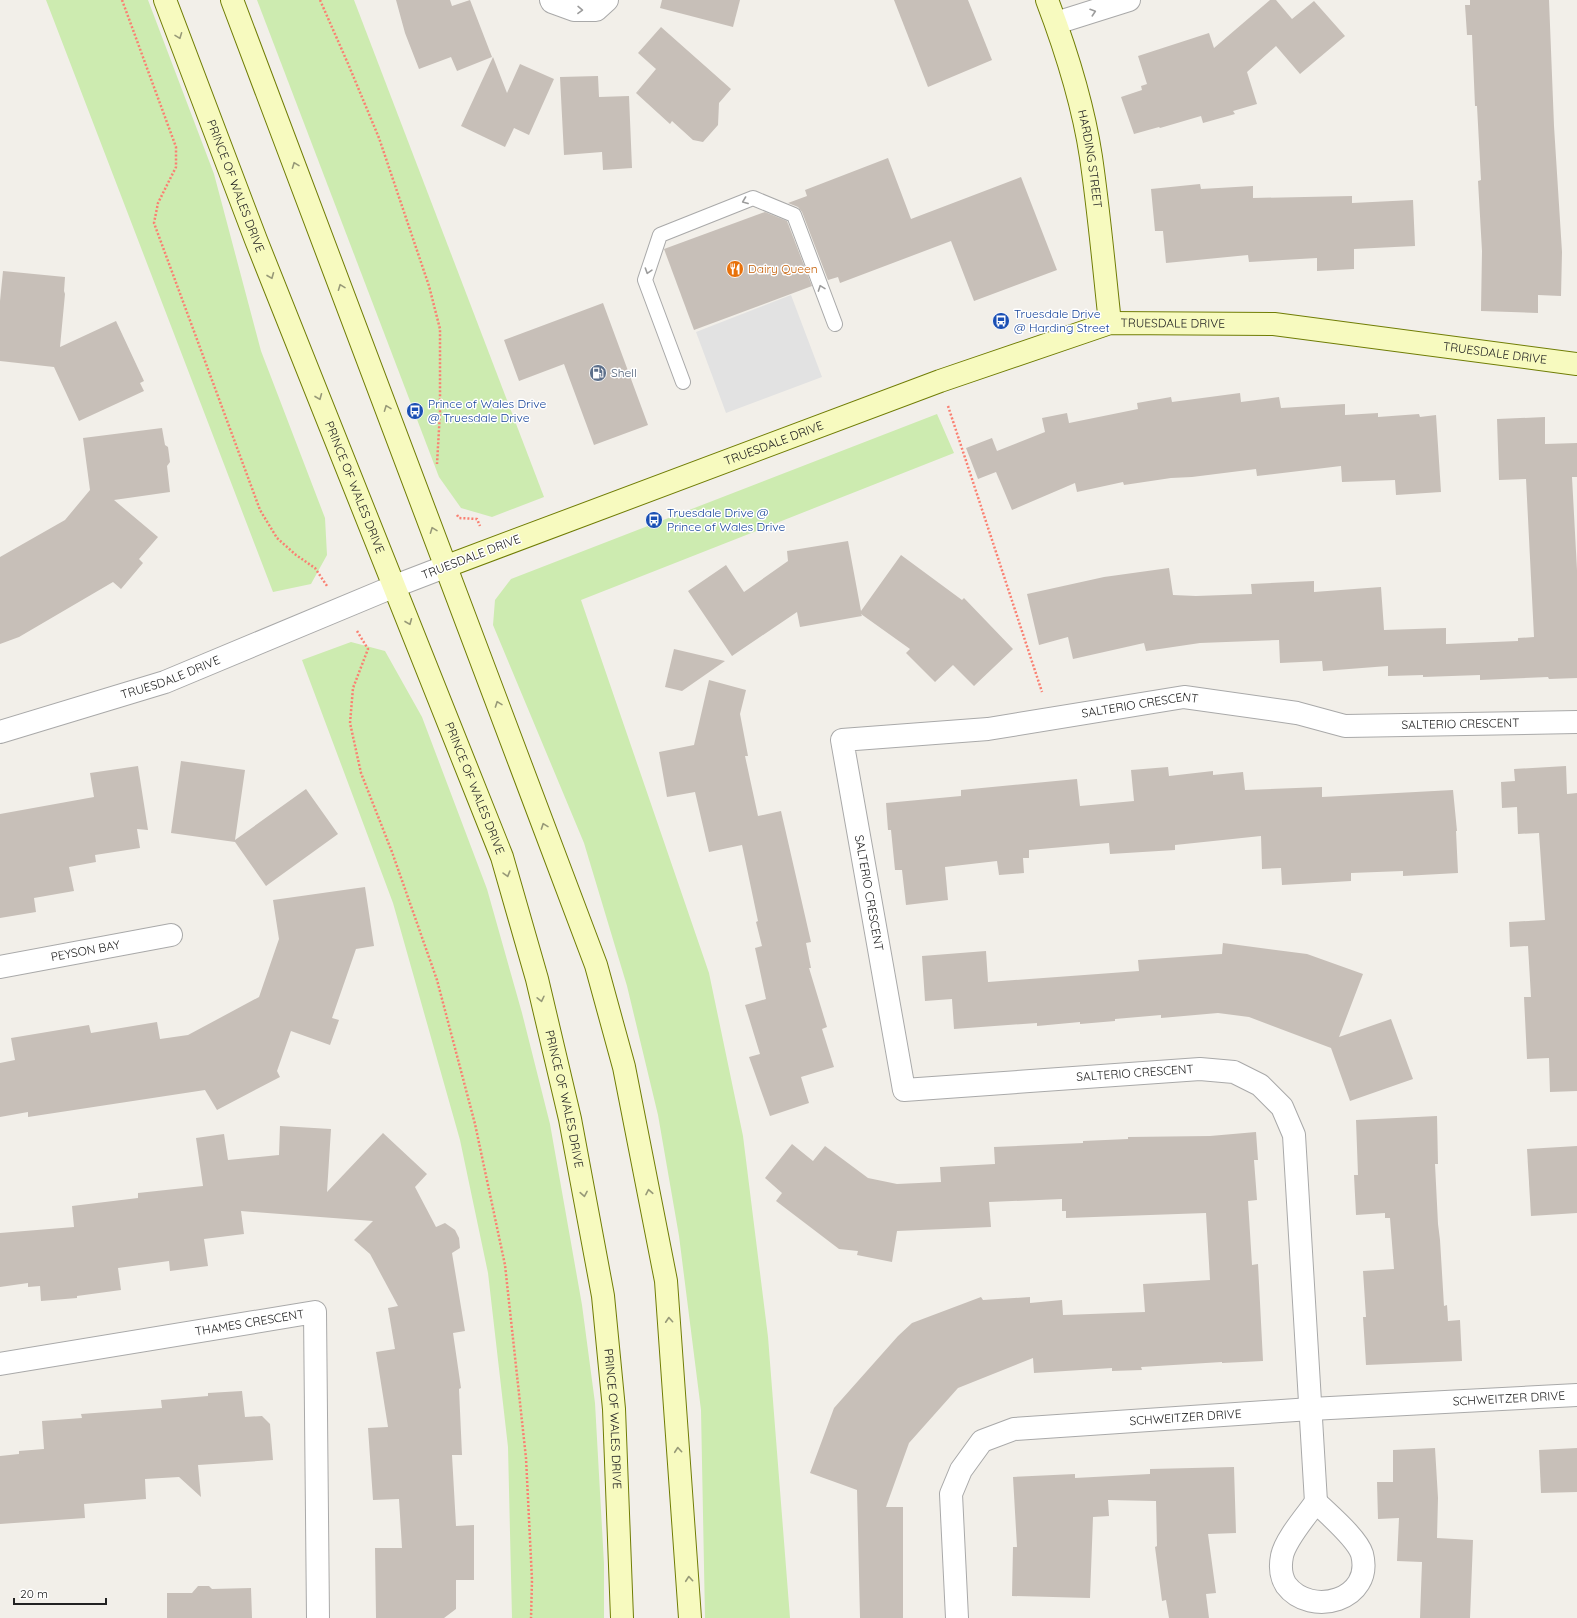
<svg xmlns="http://www.w3.org/2000/svg" width="1577" height="1618" viewBox="0 0 1577 1618" font-family="Quicksand,sans-serif">
<style>
.grass{fill:#cdebb0}
.parking{fill:#e2e2e2}
.building{fill:#c7bfb8}
.lines{fill:none;stroke-linecap:round;stroke-linejoin:round}
.lane-casing{stroke:#a9a9a9;stroke-width:16}
.street-casing{stroke:#a9a9a9;stroke-width:24}
.secondary-casing{stroke:#707d05;stroke-width:24}
.path{stroke:#fa8072;stroke-width:2.5;stroke-dasharray:2 2;stroke-linecap:butt}
.lane{stroke:#fff;stroke-width:14}
.street{stroke:#fff;stroke-width:22}
.secondary{stroke:#f7fabf;stroke-width:22}
.oneway{stroke:#9c9c9c}
.oneway2{stroke:#979978}
.labels{text-anchor:middle;stroke-width:3;stroke-linejoin:round;paint-order:stroke}
.street-label{font-size:12px;fill:#222;stroke:#fff}
.food-label{font-size:12px;fill:#c56008;stroke:#fff;text-anchor:start}
.transit-label{font-size:12px;fill:#164399;stroke:#fff;text-anchor:start}
.service-label{font-size:12px;fill:#4e5e75;stroke:#fff;text-anchor:start}
</style>
<rect width="100%" height="100%" fill="#f2efe9"/>
<!-- grass -->
<g class="grass">
<polygon points="46,0 148,0 214,174 261,351 325,518 327,555 311,584 273,592"/>
<polygon points="257,0 354,0 544,497 492,517 461,508 439,477"/>
<polygon points="937,414 954,453 581,600 709,973 743,1136 768,1337 790,1618 705,1618 701,1410 679,1236 658,1115 627,986 584,843 493,625 495,600 511,579"/>
<polygon points="351,642 385,651 422,717 487,889 522,1013 550,1124 582,1305 595,1403 604,1564 604,1618 512,1618 508,1447 488,1273 460,1140 393,903 302,660"/>
</g>
<!-- parking -->
<polygon class="parking" points="791,295 822,377 726,413 705,421 726,413 696,332"/>
<!-- building -->
<g class="building">
<polygon points="396,0 450,0 452,6 470,0 492,57 457,71 451,57 419,69 405,33"/>
<polygon points="662,0 740,0 733,27 660,8"/>
<polygon points="894,0 968,0 992,60 928,87"/>
<polygon points="1270,0 1276,0 1292,19 1314,1 1345,36 1300,74 1276,46 1247,72 1257,104 1233,111 1235,114 1203,123 1201,116 1160,128 1159,127 1134,134 1121,97 1142,90 1141,86 1147,84 1138,56 1209,33 1214,48"/>
<polygon points="1470,0 1549,0 1554,126 1562,252 1561,296 1538,295 1538,313 1481,311 1482,251 1478,181 1481,180 1477,106 1475,106 1472,35 1467,35 1465,5 1470,5"/>
<polygon points="661,27 731,89 719,103 718,125 703,142 693,140 672,121 670,124 636,93 656,69 638,53"/>
<polygon points="493,57 507,93 520,64 554,79 529,135 514,128 505,147 461,126"/>
<polygon points="598,76 599,97 629,96 632,168 603,170 602,152 564,155 560,77"/>
<polygon points="888,158 911,219 1021,177 1057,270 974,301 951,241 840,283 838,277 828,280 802,212 798,207 788,203 807,196 805,190"/>
<polygon points="1200,184 1201,189 1253,186 1253,198 1352,196 1352,203 1413,200 1415,246 1354,249 1354,269 1317,271 1317,258 1249,262 1248,255 1166,263 1163,231 1155,231 1151,189"/>
<polygon points="765,212 787,221 812,286 694,330 664,249"/>
<polygon points="3,271 65,277 64,291 65,294 60,347 116,321 144,381 140,383 144,391 79,421 54,367 0,361 0,301"/>
<polygon points="603,303 648,425 594,445 564,364 519,381 504,340"/>
<polygon points="1240,393 1241,402 1279,397 1281,408 1345,404 1345,415 1378,413 1378,417 1419,414 1420,417 1436,415 1441,492 1396,495 1395,480 1342,482 1341,466 1257,476 1256,469 1192,477 1171,478 1124,485 1123,482 1077,492 1075,483 1012,510 996,472 978,479 966,448 992,438 997,451 1045,432 1042,418 1067,413 1069,423 1138,409 1137,403 1171,397 1172,402"/>
<polygon points="1545,417 1545,444 1577,443 1577,477 1572,477 1577,570 1577,678 1549,679 1548,677 1480,680 1480,675 1423,677 1423,675 1388,676 1388,666 1323,671 1322,661 1280,663 1279,640 1200,643 1146,651 1144,643 1073,659 1068,637 1039,645 1027,594 1104,577 1169,568 1173,595 1196,596 1252,594 1251,584 1314,581 1314,592 1381,587 1384,630 1446,628 1446,644 1518,641 1518,638 1534,637 1526,479 1499,480 1497,419"/>
<polygon points="162,428 165,445 168,447 170,462 167,466 170,492 114,500 158,537 139,559 143,563 121,589 113,582 19,637 0,644 0,557 65,520 90,490 83,438"/>
<polygon points="848,541 861,611 901,555 962,600 964,598 1013,649 974,686 953,665 935,682 906,653 910,649 861,614 862,616 800,627 797,612 732,656 688,591 726,565 744,592 788,561 787,551"/>
<polygon points="674,649 725,661 682,691 665,687"/>
<polygon points="709,680 746,690 740,714 748,756 745,756 758,816 781,811 811,942 806,943 811,968 809,968 827,1027 822,1029 834,1067 801,1077 809,1103 770,1116 749,1057 760,1054 745,1005 766,999 755,948 762,946 756,922 758,921 742,845 709,852 695,792 667,797 659,752 694,745"/>
<polygon points="181,761 245,770 235,840 306,789 338,834 266,886 235,842 171,833"/>
<polygon points="138,766 148,830 137,829 140,848 95,855 96,862 69,867 74,891 34,898 36,912 0,918 0,814 94,797 90,773"/>
<polygon points="1566,766 1567,794 1577,793 1577,1091 1550,1092 1549,1058 1527,1059 1524,997 1531,997 1528,946 1510,947 1509,922 1545,920 1539,833 1518,834 1517,807 1502,808 1501,782 1515,781 1514,769"/>
<polygon points="1168,767 1169,776 1213,771 1213,775 1243,772 1245,790 1322,787 1322,797 1453,790 1457,831 1456,831 1458,873 1403,876 1403,871 1351,873 1351,881 1282,885 1281,868 1262,869 1261,836 1175,845 1175,850 1110,854 1109,843 1029,850 1029,858 1023,858 1024,873 999,875 997,861 945,867 948,900 906,905 902,870 895,870 891,830 888,830 886,803 961,796 961,790 1077,779 1080,806 1134,801 1131,770"/>
<polygon points="365,887 374,946 356,949 332,1018 339,1020 330,1045 291,1031 277,1071 280,1077 217,1110 205,1090 28,1117 28,1112 0,1117 0,1063 15,1060 11,1038 89,1025 91,1033 157,1022 160,1039 188,1035 259,997 279,939 273,900"/>
<polygon points="1223,943 1307,954 1363,974 1339,1037 1391,1019 1413,1079 1350,1101 1331,1048 1249,1017 1218,1013 1161,1018 1161,1015 1115,1019 1115,1021 1080,1024 1080,1022 1037,1026 1037,1023 954,1029 952,999 925,1001 922,956 986,951 988,982 1139,971 1138,960 1222,954"/>
<polygon points="1437,1116 1438,1164 1435,1164 1438,1224 1440,1240 1444,1306 1447,1305 1448,1321 1460,1320 1462,1361 1366,1365 1363,1317 1366,1317 1363,1271 1394,1269 1390,1218 1385,1218 1385,1213 1356,1215 1354,1175 1358,1175 1356,1120"/>
<polygon points="280,1126 331,1129 327,1192 383,1133 427,1174 415,1187 436,1227 445,1223 455,1230 459,1238 460,1248 452,1253 465,1331 453,1333 461,1388 459,1389 462,1455 452,1455 456,1526 474,1525 474,1580 456,1580 456,1609 444,1618 376,1618 375,1548 402,1548 399,1499 373,1500 368,1428 388,1427 376,1352 395,1349 388,1308 398,1306 370,1254 354,1240 373,1221 241,1211 244,1234 204,1239 208,1266 170,1271 169,1261 118,1268 121,1290 77,1296 77,1298 41,1301 40,1286 28,1287 28,1283 0,1287 0,1233 74,1227 72,1206 138,1198 138,1193 203,1186 196,1138 224,1134 228,1160 279,1155"/>
<polygon points="1256,1132 1258,1160 1254,1160 1257,1200 1248,1201 1252,1265 1258,1264 1263,1361 1222,1363 1222,1362 1141,1367 1142,1370 1112,1371 1112,1368 1034,1373 1033,1358 958,1388 909,1443 886,1507 903,1507 903,1618 860,1618 857,1490 810,1473 834,1408 898,1336 912,1323 981,1297 983,1300 1030,1297 1030,1303 1062,1300 1063,1315 1145,1312 1143,1284 1210,1280 1206,1213 1066,1218 1066,1211 1062,1211 1062,1199 989,1202 991,1227 897,1231 892,1262 857,1255 858,1251 839,1249 776,1201 782,1193 765,1178 792,1144 813,1161 825,1146 868,1178 897,1184 941,1182 940,1167 995,1164 994,1147 1083,1143 1083,1141 1128,1139 1128,1137 1210,1136"/>
<polygon points="1577,1146 1577,1213 1531,1216 1527,1149"/>
<polygon points="242,1391 245,1417 262,1416 270,1424 273,1460 198,1465 201,1497 179,1477 145,1479 146,1499 84,1504 85,1518 0,1524 0,1456 19,1454 19,1451 44,1449 42,1421 82,1418 81,1414 162,1408 161,1400 208,1396 208,1393"/>
<polygon points="1435,1448 1438,1498 1437,1538 1473,1540 1470,1618 1420,1618 1422,1562 1397,1561 1399,1518 1378,1519 1377,1482 1393,1482 1393,1450"/>
<polygon points="1577,1448 1577,1492 1541,1493 1539,1450"/>
<polygon points="1234,1467 1236,1533 1208,1534 1216,1593 1206,1594 1209,1618 1169,1618 1166,1600 1162,1601 1155,1547 1157,1546 1156,1501 1108,1500 1109,1516 1093,1517 1090,1598 1012,1596 1013,1547 1017,1547 1013,1477 1075,1474 1075,1478 1150,1474 1150,1469"/>
<polygon points="198,1586 209,1586 212,1589 251,1588 252,1618 167,1618 167,1593 192,1593"/>
</g>
<g class="lines">
<!-- lane casing -->
<g class="lane-casing">
<polyline id="lane" points="683,382 645,280 660,235 753,198 794,215 835,324"/>
</g>
<!-- street casing -->
<g class="street-casing">
<g id="street">
<polyline points="551,0 552,2 574,10 596,10 607,0"/>
<polyline points="1056,23 1129,0"/>
<path id="s1" d="M 0,732 L 165,682 L 395,586 L 447,566"/>
<path id="s2" d="M 0,967 L 171,935"/>
<path id="s3" d="M 0,1364 L 315,1312 L 318,1618"/>
<path id="s4" d="M 1316,1502 L 1294,1135 L 1282,1107 L 1260,1085 L 1234,1072 L 1200,1069 L 904,1090 L 842,740 L 988,729 L 1184,697 L 1297,713 L 1345,726 L 1577,722"/>
<path d="M 1316,1502 C 1328,1514 1357,1538 1362,1554 C 1374,1600 1311,1618 1286,1585 C 1281,1577 1280,1566 1282,1556 C 1285,1540 1306,1516 1316,1502 Z"/>
<path id="s5" d="M 957,1618 L 951,1494 L 961,1470 L 982,1441 L 1014,1429 L 1311,1409 L 1577,1395"/>
</g>
</g>
<!-- secondary casing -->
<g class="secondary-casing">
<g id="secondary">
<path id="s6" d="M 165,0 L 256,240 L 502,857 L 537,979 L 570,1119 L 603,1296 L 614,1409 L 622,1618"/>
<polyline points="232,0 596,965 624,1067 666,1281 690,1618"/>
<path id="s7" d="M 1047,0 C 1066,50 1083,104 1091,157 C 1099,212 1104,268 1110,323"/>
<path id="s8" d="M 447,566 L 940,381 L 1110,323 L 1274,324 L 1577,364"/>
</g>
</g>
<!-- path -->
<g class="path">
<polyline points="122,0 176,147 176,167 158,203 154,223 260,510 277,538 296,555 315,568 327,586"/>
<polyline points="320,0 349,66 379,138 429,286 440,329 440,412 437,464"/>
<polyline points="948,406 1042,692"/>
<polyline points="457,515 459,518 477,519 480,526"/>
<polyline points="357,631 368,649 353,688 350,723 361,773 392,852 437,980 475,1124 505,1265 526,1458 532,1580 531,1618"/>
</g>
<!-- lane -->
<use href="#lane" class="lane"/>
<!-- street -->
<use href="#street" class="street"/>
<!-- secondary -->
<use href="#secondary" class="secondary"/>
</g>
<!-- one-way arrows -->
<defs><path id="oneway-chevron" d="M-2-3.5L2.5 0L-2 3.5" fill="none" stroke-width="1.6" stroke-linecap="round" stroke-linejoin="round"/></defs>
<g class="oneway">
<use href="#oneway-chevron" transform="translate(580 10) rotate(1)"/>
<use href="#oneway-chevron" transform="translate(1093 12) rotate(-18)"/>
<use href="#oneway-chevron" transform="translate(745 201) rotate(159)"/>
<use href="#oneway-chevron" transform="translate(648 271) rotate(108)"/>
<use href="#oneway-chevron" transform="translate(821 288) rotate(-110)"/>
</g>
<g class="oneway2">
<use href="#oneway-chevron" transform="translate(179 36) rotate(69)"/>
<use href="#oneway-chevron" transform="translate(295 165) rotate(-111)"/>
<use href="#oneway-chevron" transform="translate(271 276) rotate(68)"/>
<use href="#oneway-chevron" transform="translate(341 287) rotate(-111)"/>
<use href="#oneway-chevron" transform="translate(319 397) rotate(68)"/>
<use href="#oneway-chevron" transform="translate(387 408) rotate(-111)"/>
<use href="#oneway-chevron" transform="translate(433 530) rotate(-111)"/>
<use href="#oneway-chevron" transform="translate(409 622) rotate(68)"/>
<use href="#oneway-chevron" transform="translate(498 704) rotate(-110)"/>
<use href="#oneway-chevron" transform="translate(544 826) rotate(-110)"/>
<use href="#oneway-chevron" transform="translate(507 874) rotate(74)"/>
<use href="#oneway-chevron" transform="translate(541 999) rotate(77)"/>
<use href="#oneway-chevron" transform="translate(649 1192) rotate(-101)"/>
<use href="#oneway-chevron" transform="translate(584 1194) rotate(80)"/>
<use href="#oneway-chevron" transform="translate(669 1320) rotate(-94)"/>
<use href="#oneway-chevron" transform="translate(678 1450) rotate(-95)"/>
<use href="#oneway-chevron" transform="translate(689 1579) rotate(-95)"/>
</g>
<!-- icons -->
<defs>
<g id="restaurant-disc" transform="scale(0.9)"><circle r="9.5" fill="#e8710a" stroke="#fff"/><path d="M-5-6h1v4h1v-4h1v4h1v-4h1v5L-1.5 .5V6h-2V.5L-5-1ZM5-6V6H3V1.5H1.5Q1.5-4 5-6Z" fill="#fff"/></g>
<g id="bus-disc" transform="scale(0.9)"><circle r="9.5" fill="#1a4fb4" stroke="#fff"/><path d="M-5-6H5V4H4V6H2V4H-2V6H-4V4H-5ZM-3.5-4V0h7V-4ZM-3.5 1.2v1.5H-2V1.2ZM2 1.2v1.5H3.5V1.2Z" fill="#fff"/></g>
<g id="fuel-disc" transform="scale(0.9)"><circle r="9.5" fill="#5c6f8a" stroke="#fff"/><path d="M-5.5-6h7V0h2V4h1.3V-2.5L3-4.5l.8-.8L6-3V5H2.5V1h-1V6h-7ZM-4.2-4.7v3.2H.2V-4.7Z" fill="#fff"/></g>
</defs>
<g fill-rule="evenodd">
<use href="#restaurant-disc" x="735" y="269"/>
<use href="#bus-disc" x="1001" y="321"/>
<use href="#fuel-disc" x="598" y="373"/>
<use href="#bus-disc" x="415" y="411"/>
<use href="#bus-disc" x="654" y="520"/>
</g>
<g class="labels">
<!-- street labels -->
<g class="street-label">
<text dy="4" stroke="none"><textPath href="#s7" startOffset="165">HARDING STREET</textPath></text>
<text dy="4" stroke="none"><textPath href="#s6" startOffset="199">PRINCE OF WALES DRIVE</textPath></text>
<text dy="4" stroke="none"><textPath href="#s8" startOffset="769">TRUESDALE DRIVE</textPath></text>
<text dy="4" stroke="none"><textPath href="#s8" startOffset="1093">TRUESDALE DRIVE</textPath></text>
<text dy="4" stroke="none"><textPath href="#s8" startOffset="349">TRUESDALE DRIVE</textPath></text>
<text dy="4" stroke="none"><textPath href="#s6" startOffset="523">PRINCE OF WALES DRIVE</textPath></text>
<text transform="translate(471 557) rotate(-21)" y="4">TRUESDALE DRIVE</text>
<text dy="4" stroke="none"><textPath href="#s1" startOffset="179">TRUESDALE DRIVE</textPath></text>
<text dy="4" stroke="none"><textPath href="#s4" startOffset="1445">SALTERIO CRESCENT</textPath></text>
<text dy="4" stroke="none"><textPath href="#s4" startOffset="1769">SALTERIO CRESCENT</textPath></text>
<text dy="4" stroke="none"><textPath href="#s6" startOffset="847">PRINCE OF WALES DRIVE</textPath></text>
<text transform="translate(869 893) rotate(80)" y="4">SALTERIO CRESCENT</text>
<text dy="4" stroke="none"><textPath href="#s2" startOffset="87">PEYSON BAY</textPath></text>
<text transform="translate(1135 1073) rotate(-4)" y="4">SALTERIO CRESCENT</text>
<text dy="4" stroke="none"><textPath href="#s6" startOffset="1171">PRINCE OF WALES DRIVE</textPath></text>
<text dy="4" stroke="none"><textPath href="#s3" startOffset="253">THAMES CRESCENT</textPath></text>
<text dy="4" stroke="none"><textPath href="#s5" startOffset="716">SCHWEITZER DRIVE</textPath></text>
<text dy="4" stroke="none"><textPath href="#s5" startOffset="392">SCHWEITZER DRIVE</textPath></text>
<text dy="4" stroke="none"><textPath href="#s6" startOffset="1495">PRINCE OF WALES DRIVE</textPath></text>
</g>
<!-- food labels -->
<g class="food-label">
<text x="748" y="273">Dairy Queen</text>
</g>
<!-- transit labels -->
<g class="transit-label">
<text x="1014" y="318">Truesdale Drive<tspan x="1014" dy="14">@ Harding Street</tspan></text>
<text x="428" y="408">Prince of Wales Drive<tspan x="428" dy="14">@ Truesdale Drive</tspan></text>
<text x="667" y="517">Truesdale Drive @<tspan x="667" dy="14">Prince of Wales Drive</tspan></text>
</g>
<!-- service labels -->
<g class="service-label">
<text x="611" y="377">Shell</text>
</g>
</g>
<!-- scale -->
<path d="M14 1598v6h92v-6" fill="none" stroke="#222222" stroke-width="2"/>
<text x="20" y="1598" font-size="12" fill="#222222" stroke="#ffffff" stroke-width="3" paint-order="stroke">20 m</text>
</svg>
